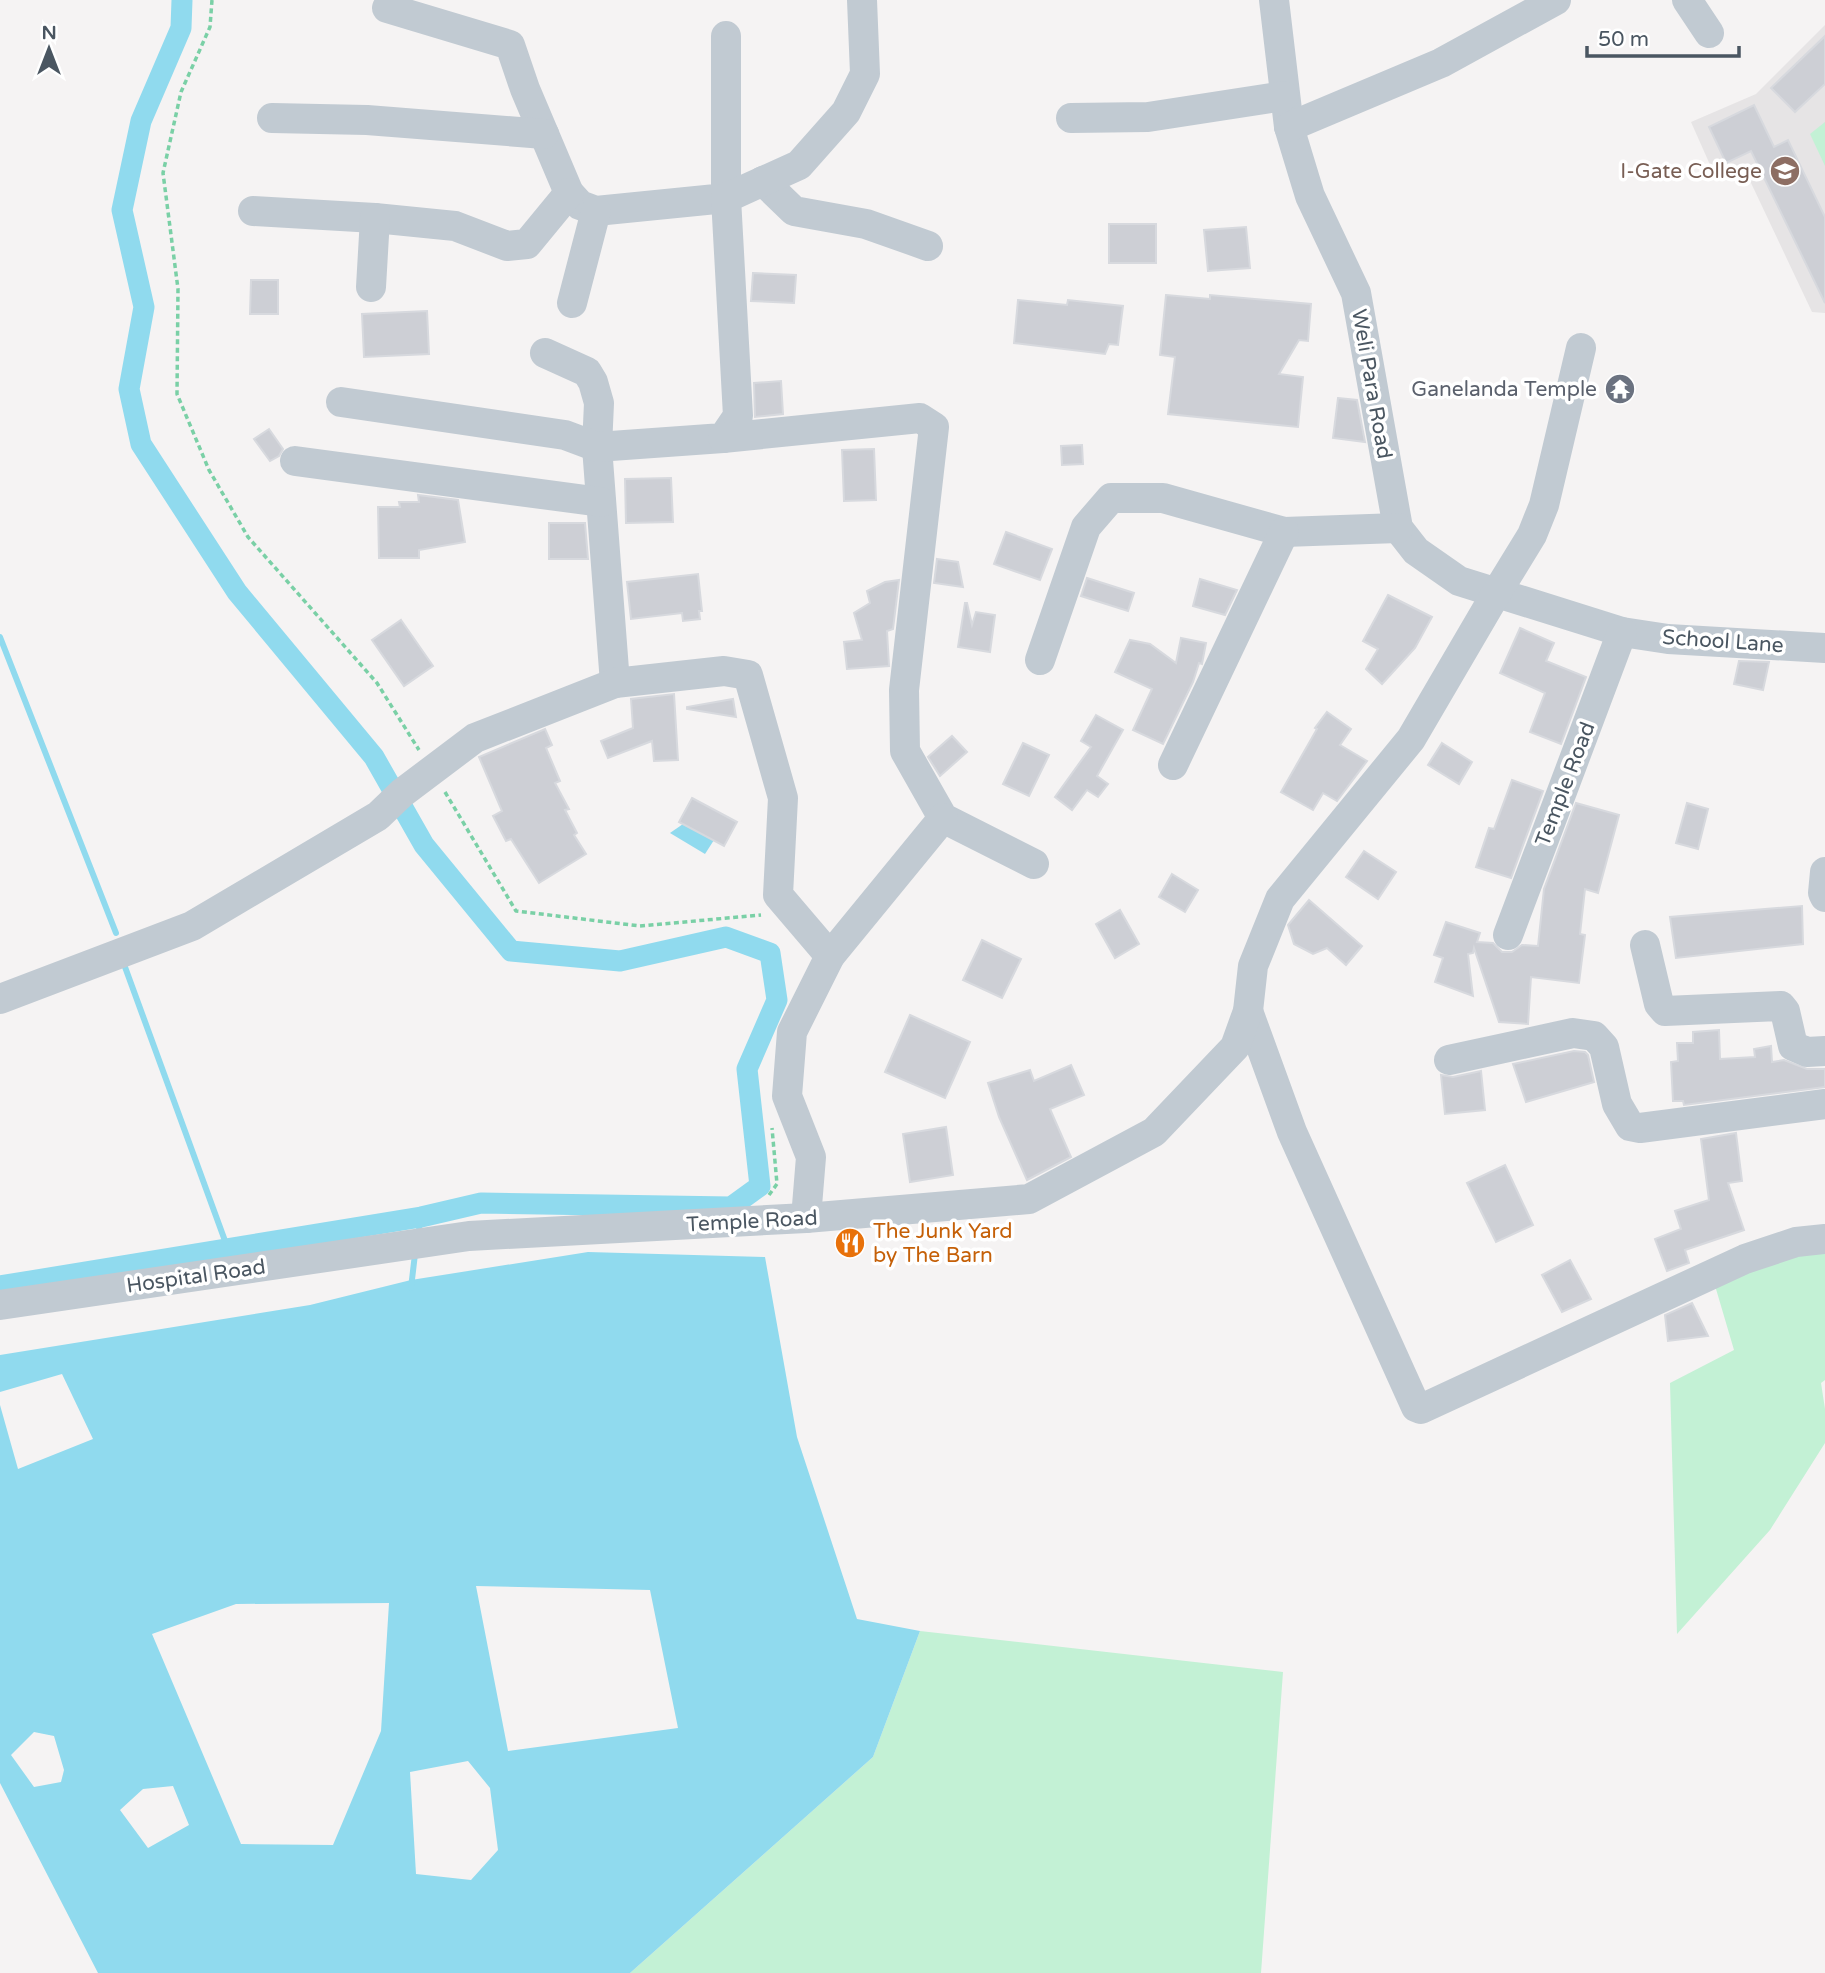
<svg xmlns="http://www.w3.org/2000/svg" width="1825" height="1973" viewBox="0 0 1825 1973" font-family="'Varela Round',sans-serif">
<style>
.education{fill:#e6e4e5}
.green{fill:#c3f1d5}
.water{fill:#90daee;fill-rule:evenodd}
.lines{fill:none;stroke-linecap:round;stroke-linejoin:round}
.stream{stroke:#90daee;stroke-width:6}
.canal{stroke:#90daee;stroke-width:21}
.building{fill:#cdcfd5;stroke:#d7d9de;stroke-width:2}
.path{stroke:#7ad0a6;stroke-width:3.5;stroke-dasharray:5 3.5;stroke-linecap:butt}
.minor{stroke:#c1cad2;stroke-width:30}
.labels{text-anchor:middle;stroke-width:7;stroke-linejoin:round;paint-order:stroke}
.education-label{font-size:21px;fill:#785e54;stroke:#fff;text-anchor:end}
.street-label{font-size:21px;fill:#4a5661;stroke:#fff}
.worship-label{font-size:21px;fill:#5b616d;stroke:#fff;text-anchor:end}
.food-label{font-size:21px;fill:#c56008;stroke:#fff;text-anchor:start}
</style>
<rect width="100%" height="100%" fill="#f5f3f3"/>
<!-- education -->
<polygon class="education" points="1825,25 1825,313 1812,312 1743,166 1715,176 1691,122 1756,94"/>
<!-- green -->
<g class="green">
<polygon points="1825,122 1825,166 1810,134"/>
<polygon points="1825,1231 1825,1380 1821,1383 1825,1409 1825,1443 1770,1530 1677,1634 1670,1383 1734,1350 1711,1272"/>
<polygon points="920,1631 1283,1672 1261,1973 630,1973 873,1757"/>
</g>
<!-- water -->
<g class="water">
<polygon points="683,824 714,840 705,854 670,833"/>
<path d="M 588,1252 L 765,1257 L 797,1437 L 857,1619 L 920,1631 L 873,1757 L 630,1973 L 98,1973 L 0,1783 L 0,1405 L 18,1469 L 93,1439 L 62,1374 L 0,1392 L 0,1355 L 310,1305 L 411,1280 ZM 476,1586 L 650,1590 L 678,1728 L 508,1751 ZM 389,1603 L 381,1731 L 333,1845 L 241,1844 L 152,1634 L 236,1604 ZM 34,1732 L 54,1736 L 64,1770 L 61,1782 L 34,1787 L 11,1755 ZM 468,1761 L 490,1788 L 498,1850 L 471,1880 L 416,1874 L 410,1772 ZM 173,1786 L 189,1825 L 148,1848 L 120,1810 L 143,1789 Z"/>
</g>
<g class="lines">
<!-- stream -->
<g class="stream">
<polyline points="0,637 116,933"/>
<polyline points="125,967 228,1249"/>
<polyline points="418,1236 421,1217"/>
<polyline points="411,1288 415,1254"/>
</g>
<!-- canal -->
<polyline class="canal" points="0,1286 421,1217 481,1203 731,1207 760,1186 747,1069 777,1000 770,953 726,937 620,961 511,951 424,845 374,757 237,592 141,444 129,389 144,307 122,210 141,121 181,28 182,0"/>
</g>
<!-- building -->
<g class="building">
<polygon points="1825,36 1825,84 1795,112 1771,88"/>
<polygon points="1754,105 1774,147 1788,140 1825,217 1825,303 1751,151 1726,163 1709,127"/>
<rect x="1109" y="224" width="47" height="39"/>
<polygon points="1246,227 1250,268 1208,271 1204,230"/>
<polygon points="753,273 796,275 794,303 751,301"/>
<polygon points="251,280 278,280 278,314 250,314"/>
<polygon points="1166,295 1210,299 1210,295 1311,304 1308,341 1299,340 1279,374 1303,377 1298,427 1168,414 1175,357 1160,355"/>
<polygon points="1018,300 1067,305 1068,300 1123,306 1118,345 1109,344 1105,354 1014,343"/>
<polygon points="427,311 429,354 364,357 362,314"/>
<polygon points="781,381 783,414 755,417 754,383"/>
<polygon points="1338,398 1357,400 1365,442 1333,438"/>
<polygon points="269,429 283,449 279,456 270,461 254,439"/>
<polygon points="1082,445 1083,464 1062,465 1061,446"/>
<polygon points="874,449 876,500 844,501 842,450"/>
<polygon points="671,478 673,522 626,523 625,479"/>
<polygon points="418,495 458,500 465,542 419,550 419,558 379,558 378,507 400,507 399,502 419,502"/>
<polygon points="549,523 585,523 588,559 549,559"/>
<polygon points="1006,532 1052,549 1040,580 994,564"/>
<polygon points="937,559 958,562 963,587 934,583"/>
<polygon points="698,574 702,611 699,611 700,619 683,621 682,613 631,619 627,582"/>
<polygon points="1087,578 1134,593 1128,611 1081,596"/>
<polygon points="1200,579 1237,590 1225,615 1193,606"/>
<polygon points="899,580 893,629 887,631 889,666 847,669 844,642 862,640 854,613 870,603 867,591 885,582"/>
<polygon points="1388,595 1432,617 1415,648 1382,684 1366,669 1378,649 1363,641"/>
<polygon points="965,603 967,603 972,625 976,612 995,615 990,652 958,647"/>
<polygon points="401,620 433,666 404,686 372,640"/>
<polygon points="1520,628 1554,643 1546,661 1586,677 1561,744 1530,732 1545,693 1500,673"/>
<polygon points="1181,638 1206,643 1202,664 1199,663 1193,682 1163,744 1133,730 1152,689 1115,672 1130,640 1150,644 1176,663"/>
<polygon points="1739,661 1769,662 1763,690 1734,684"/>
<polygon points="674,694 678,760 654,761 652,741 608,758 601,741 633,728 631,699"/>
<polygon points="733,699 736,717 687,709 687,707"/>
<polygon points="1327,712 1351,729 1340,745 1367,761 1337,801 1323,793 1313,810 1281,792 1317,729 1315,728"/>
<polygon points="1096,715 1123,730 1097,776 1108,784 1098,797 1087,790 1072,810 1055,797 1091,747 1081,741"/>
<polygon points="545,729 552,745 546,748 560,781 555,783 569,809 565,810 577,833 574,835 586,854 539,883 511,839 506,841 493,816 502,811 479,757"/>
<polygon points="952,736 967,752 940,776 928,757"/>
<polygon points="1023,743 1049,755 1029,796 1003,784"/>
<polygon points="1442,743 1472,762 1459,784 1428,765"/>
<polygon points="1512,780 1543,791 1511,878 1476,867 1489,828 1494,829"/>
<polygon points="692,798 737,822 724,846 679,822"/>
<polygon points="1576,803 1619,815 1598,893 1585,889 1580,934 1585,935 1579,983 1531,977 1528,1024 1499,1022 1474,948 1473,953 1468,954 1473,996 1435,982 1443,958 1434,955 1446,922 1480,933 1477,942 1493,943 1502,952 1512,952 1522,945 1538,946 1544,889"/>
<polygon points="1687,803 1708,809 1698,849 1676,843"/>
<polygon points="1364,851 1396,872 1378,899 1346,877"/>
<polygon points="1172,874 1198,890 1185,912 1159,897"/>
<polygon points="1309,900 1362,946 1346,965 1327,948 1313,954 1294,944 1288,925"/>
<polygon points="1802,906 1803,944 1676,958 1670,917"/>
<polygon points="1120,910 1139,944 1115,958 1096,924"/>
<polygon points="982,940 1021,959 1002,998 963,980"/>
<polygon points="910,1015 970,1042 945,1098 885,1072"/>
<polygon points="1719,1030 1720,1059 1755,1057 1754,1049 1771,1046 1772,1062 1784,1060 1807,1069 1825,1069 1825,1087 1684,1105 1683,1101 1673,1101 1671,1062 1678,1061 1677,1043 1693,1043 1693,1032"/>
<polygon points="1574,1051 1585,1052 1588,1055 1594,1082 1526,1102 1513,1064"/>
<polygon points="1071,1065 1084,1095 1050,1109 1071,1157 1027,1180 999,1117 988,1083 1030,1070 1034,1081"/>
<polygon points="1481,1071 1485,1110 1445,1114 1441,1075 1453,1077"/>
<polygon points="946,1127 953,1175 910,1182 903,1134"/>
<polygon points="1736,1133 1742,1181 1728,1183 1744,1230 1685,1250 1689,1263 1667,1271 1655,1239 1681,1229 1675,1211 1709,1200 1701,1139"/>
<polygon points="1505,1165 1533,1225 1496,1242 1467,1183"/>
<polygon points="1570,1260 1591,1299 1562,1312 1542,1275"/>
<polygon points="1692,1303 1708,1336 1668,1341 1665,1315"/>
</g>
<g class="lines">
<!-- path -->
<g class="path">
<polyline points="212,0 210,27 181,92 163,173 178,289 177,394 209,470 248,537 377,683 419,750"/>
<polyline points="445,792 516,911 640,926 761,915"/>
<polyline points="769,1195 777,1184 772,1128"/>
</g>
<!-- minor -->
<g class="minor">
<polyline points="1274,0 1289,127 1310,196 1356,293 1398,528 1416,551 1459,581 1622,632 1668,639 1825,648"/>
<polyline points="1687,0 1709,33"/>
<polyline points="387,8 510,45 525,89 569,193 580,205 596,211 726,198 726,36"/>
<polyline points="272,118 367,120 544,134"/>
<polyline points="1071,118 1148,117 1284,96"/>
<polyline points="1289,127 1441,63 1556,0"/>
<polyline points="763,181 794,211 866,224 928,246"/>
<polyline points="253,211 375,218 455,226 507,246 527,244 569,193"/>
<polyline points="371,287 375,218"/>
<polyline points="572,303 596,211"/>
<polyline points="545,353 587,372 593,382 599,403 597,447 615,683"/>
<polyline points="341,402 565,435 597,447 723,438 738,416 726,198 799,165 846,112 865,74 862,0"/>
<polyline points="723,438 920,418 934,427 904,690 905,751 943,818 1034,864"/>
<polyline points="295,461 601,502"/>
<polyline points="1040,660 1086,527 1111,498 1163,498 1284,532 1398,528"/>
<polyline points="1173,765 1284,532"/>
<polyline points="1825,872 1823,893 1825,897"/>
<polyline points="1508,935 1622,632"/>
<polyline points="1645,945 1659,1004 1665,1011 1781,1006 1785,1011 1793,1046 1807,1052 1825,1051"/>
<polyline points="0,999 192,926 378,816 402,793 475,738 615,683 724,671 748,675 783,798 778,895 830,956"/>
<polyline points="1248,1011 1292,1132 1416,1407 1421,1409 1745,1259 1796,1242 1825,1239"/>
<polyline points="1449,1060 1573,1033 1594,1036 1604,1047 1617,1104 1630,1126 1640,1128 1825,1104"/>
<polyline points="806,1218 811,1157 787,1096 792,1032 830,956 943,818"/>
<polyline points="0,1305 469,1236 806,1218 1029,1199 1154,1132 1235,1047 1248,1011 1253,966 1280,899 1411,739 1497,592 1532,535 1544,505 1581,348"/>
</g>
</g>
<!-- icons -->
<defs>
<g id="school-disc" transform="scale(1.575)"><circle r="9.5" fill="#8d6e63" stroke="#fff"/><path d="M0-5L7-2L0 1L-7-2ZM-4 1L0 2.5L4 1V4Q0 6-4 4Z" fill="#fff"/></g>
<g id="temple-disc" transform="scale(1.575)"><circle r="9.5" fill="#6b7280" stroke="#fff"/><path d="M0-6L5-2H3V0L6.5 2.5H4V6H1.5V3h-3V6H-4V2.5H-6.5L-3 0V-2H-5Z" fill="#fff"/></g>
<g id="restaurant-disc" transform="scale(1.575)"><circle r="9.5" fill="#e8710a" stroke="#fff"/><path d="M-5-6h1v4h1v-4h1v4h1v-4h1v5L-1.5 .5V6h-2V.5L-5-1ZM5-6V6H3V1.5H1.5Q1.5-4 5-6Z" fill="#fff"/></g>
</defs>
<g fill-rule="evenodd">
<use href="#school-disc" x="1785" y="171"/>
<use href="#temple-disc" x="1620" y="389"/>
<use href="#restaurant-disc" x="850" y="1243"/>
</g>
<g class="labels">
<!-- education labels -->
<g class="education-label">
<text x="1762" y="178">I-Gate College</text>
</g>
<!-- street labels -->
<g class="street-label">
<text transform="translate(1372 384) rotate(80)" y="7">Weli Para Road</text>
<text transform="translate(1723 641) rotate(4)" y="7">School Lane</text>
<text transform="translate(1565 784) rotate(-69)" y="7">Temple Road</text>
<text transform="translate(752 1221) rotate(-3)" y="7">Temple Road</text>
<text transform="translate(196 1276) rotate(-8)" y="7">Hospital Road</text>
</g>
<!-- worship labels -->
<g class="worship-label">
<text x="1597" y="396">Ganelanda Temple</text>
</g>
<!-- food labels -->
<g class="food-label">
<text x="873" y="1238">The Junk Yard<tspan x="873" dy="24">by The Barn</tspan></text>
</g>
</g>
<!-- north arrow -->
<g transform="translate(49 49)" stroke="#ffffff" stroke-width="5" paint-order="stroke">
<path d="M0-5L12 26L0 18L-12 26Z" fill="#4a5661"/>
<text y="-10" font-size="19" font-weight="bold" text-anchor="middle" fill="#4a5661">N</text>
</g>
<!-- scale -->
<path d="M1587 46v10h152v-10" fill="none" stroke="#4a5661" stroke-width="3.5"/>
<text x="1598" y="46" font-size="21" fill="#4a5661" stroke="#ffffff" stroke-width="5" paint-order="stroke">50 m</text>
</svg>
